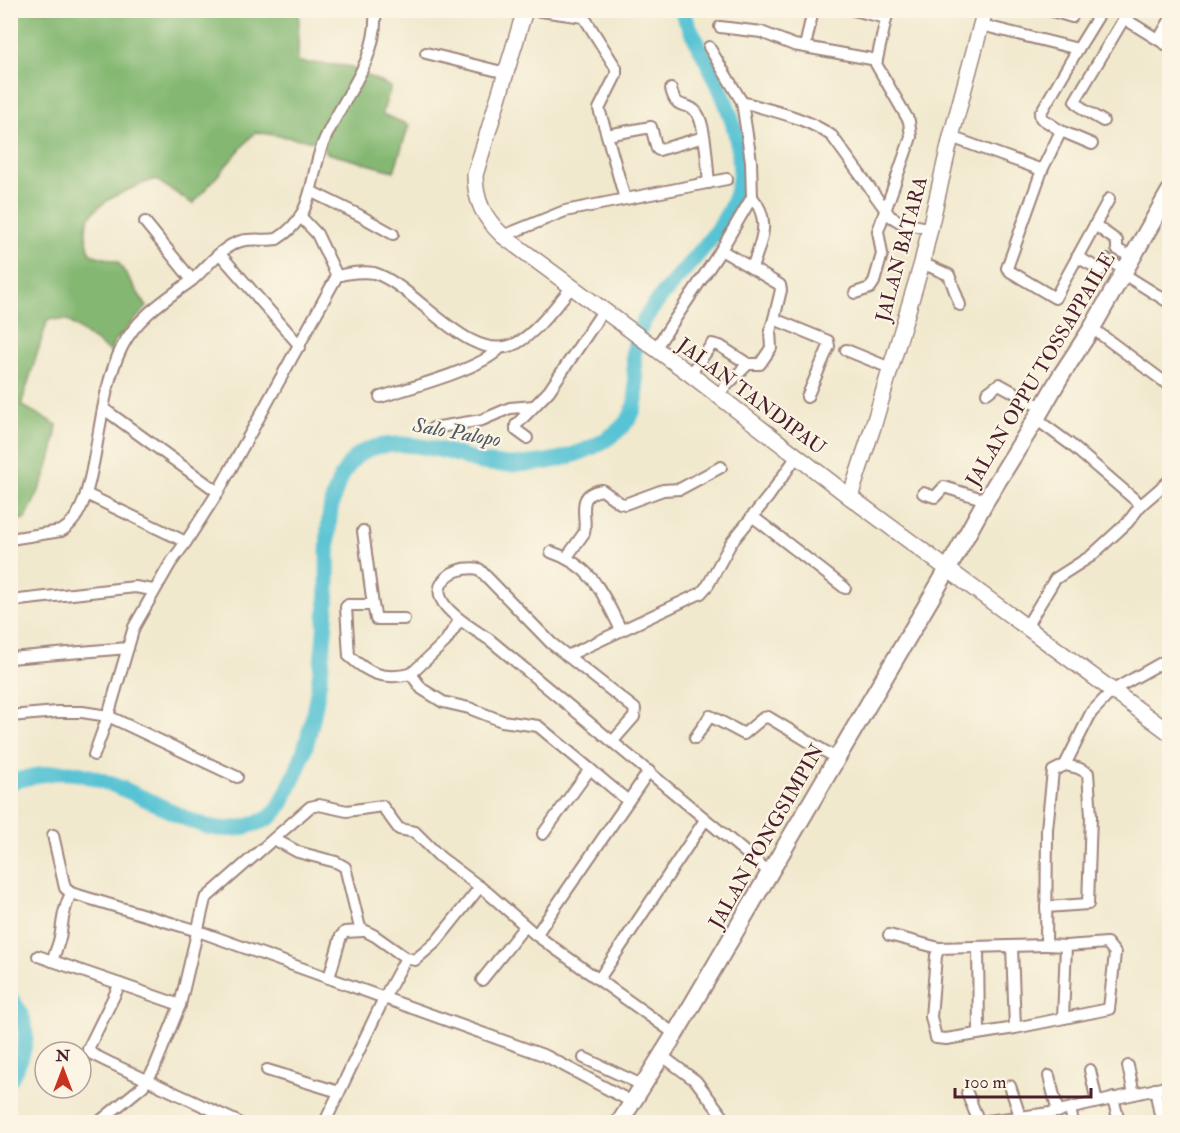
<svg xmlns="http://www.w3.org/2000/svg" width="1180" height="1133" viewBox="0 0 1180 1133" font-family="'IM FELL Double Pica',serif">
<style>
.forest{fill:#84b872;stroke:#676c4e;stroke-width:1.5}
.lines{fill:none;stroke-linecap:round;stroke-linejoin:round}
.river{stroke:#59c3d4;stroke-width:16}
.street-casing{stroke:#9e847c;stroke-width:14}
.secondary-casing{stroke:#9e847c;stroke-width:18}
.primary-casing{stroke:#9e847c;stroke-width:20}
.street{stroke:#fff;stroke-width:10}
.secondary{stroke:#fff;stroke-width:15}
.primary{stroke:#fff;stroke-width:16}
.labels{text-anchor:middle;stroke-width:4.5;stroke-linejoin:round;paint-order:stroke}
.street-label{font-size:20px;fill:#4a1f2b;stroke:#fcf5e5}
.water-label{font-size:21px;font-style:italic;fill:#4f5866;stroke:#fcf5e5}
</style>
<rect width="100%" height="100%" fill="#fcf5e5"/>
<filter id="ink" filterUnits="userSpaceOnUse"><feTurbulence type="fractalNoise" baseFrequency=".0167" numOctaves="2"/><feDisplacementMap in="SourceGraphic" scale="12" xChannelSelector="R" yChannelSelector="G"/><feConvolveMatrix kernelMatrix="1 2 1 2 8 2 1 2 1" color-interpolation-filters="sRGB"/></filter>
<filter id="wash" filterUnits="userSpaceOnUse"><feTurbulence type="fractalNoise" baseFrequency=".008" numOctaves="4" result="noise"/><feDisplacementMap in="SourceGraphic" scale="24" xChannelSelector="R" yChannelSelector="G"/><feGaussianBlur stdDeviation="1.35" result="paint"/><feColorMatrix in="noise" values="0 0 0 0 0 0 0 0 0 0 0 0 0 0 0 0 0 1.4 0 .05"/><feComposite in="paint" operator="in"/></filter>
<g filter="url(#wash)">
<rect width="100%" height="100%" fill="#f1e9ce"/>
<!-- forest -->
<path class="forest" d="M 10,11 L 299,11 L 298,62 L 347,66 L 391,87 L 382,114 L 409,125 L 394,171 L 327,153 L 318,142 L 255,132 L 193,204 L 155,179 C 134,187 86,203 86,230 C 85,237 89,246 90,254 L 118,262 L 147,307 L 114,342 L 110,352 L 67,320 L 48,319 L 21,405 L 57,425 C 53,460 42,488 25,519 L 11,521 Z"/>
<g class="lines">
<!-- river -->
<g class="river">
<path d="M 10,782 C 33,776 57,769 80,774 C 104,780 129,791 152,802 C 185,817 212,838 251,825 C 257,823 265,821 270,817 C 281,809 286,793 292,781 C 317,731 324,653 327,596 C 330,549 320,500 352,461 C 374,434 430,446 459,455 C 466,457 472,461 479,462 C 502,466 540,465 563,458 C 585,452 614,439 628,420 C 643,400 632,374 634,352 C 635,342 640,328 645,319 C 673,272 742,226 740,167 C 739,111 704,59 681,10"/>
<path d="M 10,998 C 34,1026 27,1051 10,1079"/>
</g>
</g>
</g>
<g filter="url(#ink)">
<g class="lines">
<!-- street casing -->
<g class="street-casing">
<g id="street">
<polyline points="534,10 584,17 616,68 616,75 599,109 607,135 651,127 657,149 659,150 704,137"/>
<polyline points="853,10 886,18"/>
<polyline points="1049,10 1072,17"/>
<polyline points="1125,19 1170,47"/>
<polyline points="981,25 1078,49 1102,10"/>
<polyline points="720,27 761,32 794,45 877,60"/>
<polyline points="1159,39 1170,20"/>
<polyline points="805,47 813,10"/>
<polyline points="1078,49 1040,114 1041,118 1061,131 1092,144"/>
<polyline points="426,53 506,73"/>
<path d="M 671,89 C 677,113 687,100 697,113 C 706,126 707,166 709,183"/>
<path d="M 742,102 C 773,111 805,117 832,136 L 890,216 L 900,222 L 931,229"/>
<polyline points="1103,121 1084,110 1075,101 1129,10"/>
<polyline points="607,135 625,199"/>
<polyline points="951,137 1042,170 1007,268 1011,272 1055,298 1109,199"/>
<polyline points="1042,170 1061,131"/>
<polyline points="312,192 359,215 393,234"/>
<polyline points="300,216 317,234 337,276"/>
<polyline points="145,222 192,280"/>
<polyline points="1095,225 1117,241 1117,249 1131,257"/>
<polyline points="503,236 565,211 727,179"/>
<polyline points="721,250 780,285 781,290 774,319 828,341 829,346 807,397"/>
<polyline points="220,254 300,346"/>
<polyline points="1077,257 1101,270 1107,260 1124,269"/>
<polyline points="922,263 949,275 960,305"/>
<path d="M 752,268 C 761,242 772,220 752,197"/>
<polyline points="1122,273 1170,303"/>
<polyline points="855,293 870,288 874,282 882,254 878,231 911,137 909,121 876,64 888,10"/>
<polyline points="1092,328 1170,386"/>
<polyline points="655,349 721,250 752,197 751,161 742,102 709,47"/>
<polyline points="846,350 890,368"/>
<polyline points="690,374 712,344 720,346 748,364"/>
<polyline points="987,393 999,384 1043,408"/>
<polyline points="717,395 748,364 760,364 771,348 770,331 774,319"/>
<path d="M 380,397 C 409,388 482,369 500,348"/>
<polyline points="104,409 218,492"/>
<polyline points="1036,419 1070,444 1141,505"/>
<polyline points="433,428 482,420 510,408 534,406"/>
<polyline points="527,438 516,430 516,425 549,391 603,311"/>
<polyline points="923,493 935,497 944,487 986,500"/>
<polyline points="86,494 186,542"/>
<polyline points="752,516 845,588"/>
<path d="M 363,531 L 373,605 L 348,605 L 346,607 L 349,656 C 369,674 383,680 411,674 L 422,689 L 443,702 L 469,708 L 502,721 L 538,726 L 590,769 L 543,834"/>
<path d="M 10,539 L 61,531 C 74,524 82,507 86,494 C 100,447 100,391 122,347 C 137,317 165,300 191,281 C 207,268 220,247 241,241 C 253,238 265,241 277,239 C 315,216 309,180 322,146 C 340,99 379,63 375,10"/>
<path d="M 551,552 C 593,566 603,594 621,630"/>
<path d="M 567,557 L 584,533 C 588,516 574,494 602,490 L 620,503 L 625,504 L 663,490 L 680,489 L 721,467"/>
<polyline points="10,601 135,587 153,590"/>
<polyline points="373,605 376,619 404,619"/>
<polyline points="1026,627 1055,579 1091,556 1128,522 1141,505 1170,480"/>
<polyline points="567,656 701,593 708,585 731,543 769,496 797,456"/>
<polyline points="10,658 128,648"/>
<polyline points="411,674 445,642 459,621"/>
<polyline points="10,716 57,712 82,712 108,716 237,777"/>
<polyline points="695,738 710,716 744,734 763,718 768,717 836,758"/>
<path d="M 613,741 L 634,717 L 635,709 L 551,643 L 479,569 C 471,567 459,569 452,573 C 414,598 473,628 490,640 L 769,872"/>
<path d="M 94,755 L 108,716 L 134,627 L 170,564 L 186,542 L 218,492 L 337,276 C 347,273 364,271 374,273 C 416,285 469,368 517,343 C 537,332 557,304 572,287"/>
<polyline points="590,769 627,800"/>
<polyline points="53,835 65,888 71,893 198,931 546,1056 632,1102"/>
<polyline points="274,839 298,852 336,862 345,867 360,928 375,936 406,958"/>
<polyline points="1046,907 1088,904 1091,816 1088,773 1078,768 1065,765"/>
<polyline points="536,935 649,771"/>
<polyline points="889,935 939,948 1046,945 1047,829 1053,771 1065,765 1091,713 1113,690 1170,658"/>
<polyline points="1012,946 1015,1028"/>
<polyline points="978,947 979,1033"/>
<polyline points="939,948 936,956 931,1017 936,1038 946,1039 1015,1028 1109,1009 1115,953 1107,943 1066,946 1046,945"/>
<polyline points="38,956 120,984"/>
<path d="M 52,961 C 55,952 60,942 61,932 C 63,917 64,908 71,893"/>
<polyline points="329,978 341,936 345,932 363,931"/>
<polyline points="599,979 705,820"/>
<polyline points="482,980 525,926"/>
<polyline points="180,1005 120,984 88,1049 92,1054 108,1062 238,1122"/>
<polyline points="1063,1018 1066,946"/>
<polyline points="661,1055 696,1081 727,1122"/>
<polyline points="584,1058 642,1085"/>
<polyline points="1128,1066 1134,1094"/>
<polyline points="267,1070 339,1092"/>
<polyline points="1090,1070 1097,1102"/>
<polyline points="1049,1076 1058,1112"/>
<polyline points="1010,1086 1022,1122"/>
<polyline points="1155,1089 1161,1120"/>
<polyline points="967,1093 979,1122"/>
<polyline points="1113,1098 1119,1122"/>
<polyline points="1070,1109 1073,1122"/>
<polyline points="99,1122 143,1086 154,1069 180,1005 205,899 310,807 319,805 347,811 382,806 399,829 415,832 440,857 488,893 536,935 675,1034"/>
<polyline points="325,1122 384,998 406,958 415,960 436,942 480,887"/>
<polyline points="979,1122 1050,1113 1170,1086"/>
</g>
</g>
<!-- secondary casing -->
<g class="secondary-casing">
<g id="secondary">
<path d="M 525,10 L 475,175 C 475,201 484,218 503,236 L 690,374 L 850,497 L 1170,733"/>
<polyline points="850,497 873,427 922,263 951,137 985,10"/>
</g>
</g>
<!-- primary casing -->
<g class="primary-casing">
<polyline id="primary" points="620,1122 675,1034 948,569 986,500 1036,419 1060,377 1092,328 1170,191"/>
</g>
<!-- street -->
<use href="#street" class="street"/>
<!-- secondary -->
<use href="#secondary" class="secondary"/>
<!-- primary -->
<use href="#primary" class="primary"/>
</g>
</g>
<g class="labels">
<!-- street labels -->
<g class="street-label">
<text transform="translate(901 249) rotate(-75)" y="7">JALAN BATARA</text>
<text transform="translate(1040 369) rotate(-59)" y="7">JALAN OPPU TOSSAPPAILE</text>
<text transform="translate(752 396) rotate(37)" y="7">JALAN TANDIPAU</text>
<text transform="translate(766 836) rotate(-60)" y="7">JALAN PONGSIMPIN</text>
</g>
<!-- water labels -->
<g class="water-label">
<text transform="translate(457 432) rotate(10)" y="7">Salo Palopo</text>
</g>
</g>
<!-- margin -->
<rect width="1180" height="1133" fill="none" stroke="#fcf5e5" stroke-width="36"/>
<!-- north arrow -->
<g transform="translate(63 1070)"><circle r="28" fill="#fcf5e5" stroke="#b59f9b" stroke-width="1.5"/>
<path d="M0-4.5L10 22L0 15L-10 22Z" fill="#c8321e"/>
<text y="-9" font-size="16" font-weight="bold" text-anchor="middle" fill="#4a1f2b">N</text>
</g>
<!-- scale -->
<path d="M955 1088v9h136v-9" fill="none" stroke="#4a1f2b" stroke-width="3"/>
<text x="964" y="1088" font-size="18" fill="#4a1f2b" stroke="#fcf5e5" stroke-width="4.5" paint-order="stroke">100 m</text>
</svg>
